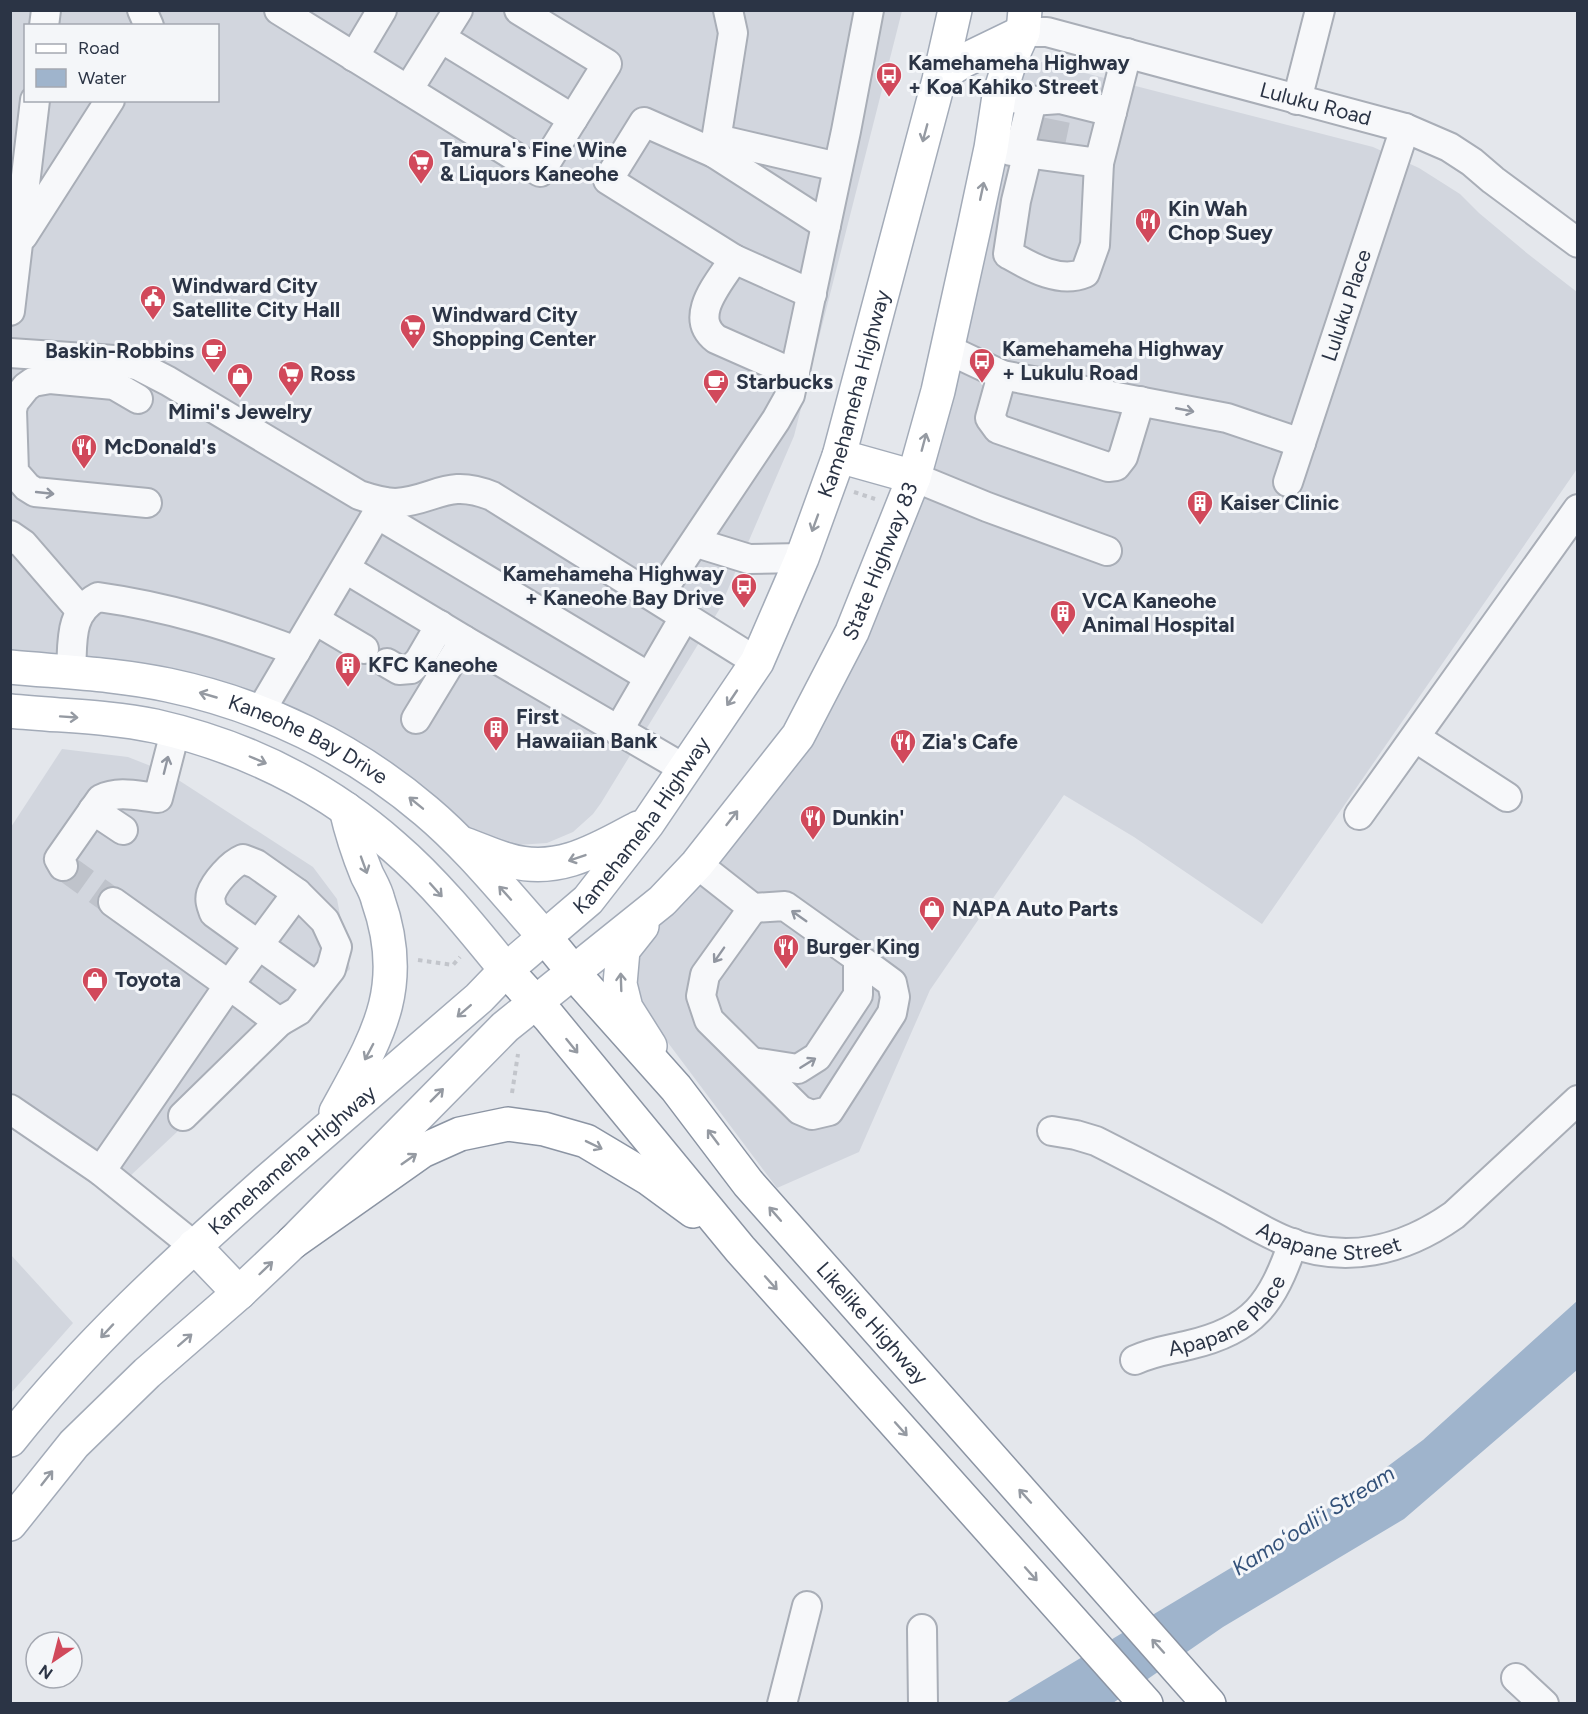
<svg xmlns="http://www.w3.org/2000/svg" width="1588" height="1714" viewBox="0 0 1588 1714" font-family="Figtree,sans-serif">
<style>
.built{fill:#d2d6de;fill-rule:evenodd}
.water{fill:#9fb4cc}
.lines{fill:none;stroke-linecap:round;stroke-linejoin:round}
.minor-tunnel{stroke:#bfc3cb;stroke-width:28;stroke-dasharray:28 14;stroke-linecap:butt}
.minor-casing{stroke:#a9aeb7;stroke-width:32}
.major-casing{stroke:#a3abb8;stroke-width:36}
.highway-casing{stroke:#8b94a3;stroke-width:36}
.path{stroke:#c2c5cb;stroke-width:4;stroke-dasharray:4.5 4.5;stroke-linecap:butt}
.minor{stroke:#f7f8fa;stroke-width:28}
.major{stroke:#fff;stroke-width:33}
.highway{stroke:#fff;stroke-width:33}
.oneway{stroke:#959aa2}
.oneway2{stroke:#9196a0}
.labels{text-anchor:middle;stroke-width:6;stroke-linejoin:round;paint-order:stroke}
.poi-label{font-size:21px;font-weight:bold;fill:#2b3445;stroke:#f4f6f9;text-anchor:start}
.street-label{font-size:21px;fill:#2b3445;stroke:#f4f6f9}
.water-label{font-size:22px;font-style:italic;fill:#34527a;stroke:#f4f6f9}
</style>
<rect width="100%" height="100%" fill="#e4e7ec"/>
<!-- built -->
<g class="built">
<path d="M 10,11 L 902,11 L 794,436 L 719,610 L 601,803 L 593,814 L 573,832 L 547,843 L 517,845 L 502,843 L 466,826 L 362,748 L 11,657 ZM 26,26 L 218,26 L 218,100 L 26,100 Z"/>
<polygon points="1042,62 1373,147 1419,168 1460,194 1479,213 1528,254 1577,292 1577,469 1262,924 1134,837 1064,795 930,990 859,1152 777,1188 648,1016 629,972 663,913 865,606 1023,72"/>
<polygon points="62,749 128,757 166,772 313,867 337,899 350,969 111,1194 11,1123 11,827"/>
<polygon points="11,1255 73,1323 11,1393"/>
</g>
<!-- water -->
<polygon class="water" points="1577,1301 1577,1370 1404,1519 1223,1627 1113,1703 1004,1704 1311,1520 1372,1478 1423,1440"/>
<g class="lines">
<!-- minor-tunnel -->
<g class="minor-tunnel">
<polyline points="1051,144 1056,120"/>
<polyline points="63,866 113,902"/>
</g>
<!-- minor casing -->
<g class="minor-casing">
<g id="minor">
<polyline points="142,10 149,26"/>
<polyline points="279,10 540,172 607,64 519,10"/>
<polyline points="44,26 46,10"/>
<path id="s1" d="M 1023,32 L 1047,32 L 1405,128 L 1449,147 L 1472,162 L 1493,180 L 1578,243"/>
<polyline points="441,38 573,119"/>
<polyline points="354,57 382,10"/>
<polyline points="408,90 458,10"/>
<polyline points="999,96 1032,101 1060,99 1112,112"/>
<polyline points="1297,100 1320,10"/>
<polyline points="717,139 838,167"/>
<polyline points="1011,151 1099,163 1127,53"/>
<polyline points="1019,152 1032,101"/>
<path d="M 1028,152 L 1016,201 L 1008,254 C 1031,267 1059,284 1085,273 L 1095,245 L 1099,163"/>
<polyline points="714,153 733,33 728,10"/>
<polyline points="23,236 110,100"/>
<path d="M 734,259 C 720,282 687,316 716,339 L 795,374"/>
<polyline points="812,294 734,259 608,180 644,122 714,153 826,225"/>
<polyline points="10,311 35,100"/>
<polyline points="947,349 1002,375 1227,418 1301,443"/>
<path d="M 10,353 L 115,360 L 139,366 L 168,381 L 359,495 C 371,499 383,503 396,503 C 436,500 447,478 492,496 L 757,662"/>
<polyline points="1002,375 990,418 998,429 1108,467 1116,466 1123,457 1140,401"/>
<polyline points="138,399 114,385 50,379 33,382 26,387 14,402 12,410 14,472 27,487 35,492 147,503"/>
<polyline points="914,477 987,507 1107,551"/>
<path id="s2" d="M 1288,482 L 1405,128"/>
<polyline points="377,514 649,677"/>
<polyline points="701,533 697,543 749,559 802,558"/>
<polyline points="10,535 23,544 81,611"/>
<polyline points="346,569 464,640"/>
<polyline points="657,598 776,420 790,395 846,131 869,10"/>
<polyline points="315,620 364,649"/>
<polyline points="387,663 399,670 411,669 419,661 440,625"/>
<path d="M 71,672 C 73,642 68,613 98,597 C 170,607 229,626 296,651"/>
<polyline points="260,712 384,502"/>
<polyline points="416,719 464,640 685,769"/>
<polyline points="618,731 685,616"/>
<polyline points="1416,738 1507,797"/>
<polyline points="93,810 123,830"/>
<polyline points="1359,815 1578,509"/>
<polyline points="697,864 753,908 785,906 858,958 858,995 817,1057 798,1069 752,1062"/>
<path d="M 63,866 L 59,859 L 101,799 C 119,790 138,796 158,798 L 175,732"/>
<polyline points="113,902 229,985 297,893"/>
<polyline points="753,908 705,975 701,996 709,1020 800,1110 812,1115 829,1111 892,1013 895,997 892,983 858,958"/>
<polyline points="10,1109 101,1171 194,1246"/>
<polyline points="183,1116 279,1022"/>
<path id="s3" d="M 1052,1131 L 1076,1135 L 1096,1141 C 1138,1162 1180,1185 1221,1207 C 1243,1219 1264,1232 1286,1241 C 1345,1265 1403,1251 1454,1215 L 1578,1100"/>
<path d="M 101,1171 L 229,985 L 279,1022 L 298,1011 L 331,969 L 337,947 L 325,921 L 297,893 L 256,864 L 243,859 C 231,864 215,882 211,894 C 209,901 212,907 214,913 L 317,987"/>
<path id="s4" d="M 1135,1360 C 1155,1351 1169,1350 1189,1345 C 1254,1330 1272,1303 1293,1243"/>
<polyline points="922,1629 923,1704"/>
<polyline points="1516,1678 1544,1704"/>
<polyline points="782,1704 807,1606"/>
</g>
</g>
<!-- major casing -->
<g class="major-casing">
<g id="major">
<polyline points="940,76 963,61 1023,32"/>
<polyline points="839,456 914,477"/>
<path id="s5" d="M 10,667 C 63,672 117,674 168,685 C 263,705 352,748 426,811 C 470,848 506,894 544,936"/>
<path d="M 10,711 C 58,716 108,716 155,726 C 243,746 325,786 393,846 C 435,882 471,927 506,970"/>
<path d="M 464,844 C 479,849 493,856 508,860 C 557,875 597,850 638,828"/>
<polyline points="642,926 623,950 620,984 626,1008 650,1046"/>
<path d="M 336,1112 C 377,1037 409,988 378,900 C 376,891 371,883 367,875 C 358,853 351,831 346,809"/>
<polyline points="194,1246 239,1293"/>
<path id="s6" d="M 10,1440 C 85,1345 176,1262 266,1182 C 337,1120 408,1059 479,998 L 506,970 L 588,900 L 648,823 L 757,662 L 802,558 L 839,456 L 940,76 L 955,10"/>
<path id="s7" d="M 10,1524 L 74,1444 L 147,1373 L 239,1293 L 293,1242 L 505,1027 L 662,901 L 697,864 L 798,736 L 852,632 L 914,477 L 938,391 L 974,228 L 991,148 L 999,96 L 1010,61 L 1023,32 L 1025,10"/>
</g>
</g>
<!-- highway casing -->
<g class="highway-casing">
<g id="highway">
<path id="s8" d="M 544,936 L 585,986 L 676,1088 L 748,1183 L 1209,1704"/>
<polyline points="506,970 549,1017 740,1249 1146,1704"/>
<polyline points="293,1242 422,1151 460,1134 508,1124 544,1129 586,1141 648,1178 693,1211"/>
</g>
</g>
<!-- path -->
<g class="path">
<polyline points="854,492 875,499"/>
<polyline points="418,960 453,965 460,957"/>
<polyline points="512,1093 518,1054"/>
</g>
<!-- minor -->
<use href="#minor" class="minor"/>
<!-- major -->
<use href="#major" class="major"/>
<!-- highway -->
<use href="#highway" class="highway"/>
</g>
<!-- one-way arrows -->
<defs><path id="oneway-shaft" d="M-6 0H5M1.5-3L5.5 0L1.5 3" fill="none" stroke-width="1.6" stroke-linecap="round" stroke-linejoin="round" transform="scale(1.5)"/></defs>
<g class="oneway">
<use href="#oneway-shaft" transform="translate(925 133) rotate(105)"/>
<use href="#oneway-shaft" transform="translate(982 191) rotate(-78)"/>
<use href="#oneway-shaft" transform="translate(924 442) rotate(-75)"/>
<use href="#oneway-shaft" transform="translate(815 523) rotate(110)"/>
<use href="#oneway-shaft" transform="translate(208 695) rotate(-164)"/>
<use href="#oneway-shaft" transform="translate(732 698) rotate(124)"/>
<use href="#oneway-shaft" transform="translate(69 717) rotate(4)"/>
<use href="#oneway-shaft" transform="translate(258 760) rotate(23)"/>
<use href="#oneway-shaft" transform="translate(416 803) rotate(-141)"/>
<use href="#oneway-shaft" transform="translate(732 818) rotate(-52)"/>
<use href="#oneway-shaft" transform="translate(577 858) rotate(161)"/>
<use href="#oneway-shaft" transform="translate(364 865) rotate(70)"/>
<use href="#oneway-shaft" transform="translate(436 890) rotate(48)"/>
<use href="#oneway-shaft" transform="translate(505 893) rotate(-132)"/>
<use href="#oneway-shaft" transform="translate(621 982) rotate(-92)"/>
<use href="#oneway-shaft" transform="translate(464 1011) rotate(139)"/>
<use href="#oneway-shaft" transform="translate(572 1046) rotate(51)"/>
<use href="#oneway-shaft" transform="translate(369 1052) rotate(118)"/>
<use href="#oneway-shaft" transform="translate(437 1095) rotate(-45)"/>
<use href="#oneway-shaft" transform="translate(713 1137) rotate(-127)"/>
<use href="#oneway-shaft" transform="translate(594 1145) rotate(26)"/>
<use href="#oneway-shaft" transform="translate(409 1159) rotate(-35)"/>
<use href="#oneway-shaft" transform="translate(775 1214) rotate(-131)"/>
<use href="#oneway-shaft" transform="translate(266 1268) rotate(-44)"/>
<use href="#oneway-shaft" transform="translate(771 1283) rotate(48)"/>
<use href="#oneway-shaft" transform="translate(107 1331) rotate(133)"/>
<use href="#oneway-shaft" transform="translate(185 1340) rotate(-41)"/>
<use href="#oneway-shaft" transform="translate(901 1429) rotate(48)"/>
<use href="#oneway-shaft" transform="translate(47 1478) rotate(-52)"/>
<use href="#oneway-shaft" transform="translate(1025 1496) rotate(-132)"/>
<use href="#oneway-shaft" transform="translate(1031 1574) rotate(48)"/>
<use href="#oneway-shaft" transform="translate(1158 1646) rotate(-132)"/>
</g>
<g class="oneway2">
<use href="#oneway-shaft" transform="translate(1185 410) rotate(11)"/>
<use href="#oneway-shaft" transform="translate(45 493) rotate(6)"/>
<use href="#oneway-shaft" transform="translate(166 765) rotate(-76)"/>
<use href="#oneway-shaft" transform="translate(799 916) rotate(-145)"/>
<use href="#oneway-shaft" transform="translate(719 955) rotate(125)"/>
<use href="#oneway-shaft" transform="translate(808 1063) rotate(-32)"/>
</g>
<!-- icons -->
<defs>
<g id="bus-pin" transform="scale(1.35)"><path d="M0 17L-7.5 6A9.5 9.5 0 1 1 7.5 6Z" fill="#d1495b" stroke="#f4f6f9"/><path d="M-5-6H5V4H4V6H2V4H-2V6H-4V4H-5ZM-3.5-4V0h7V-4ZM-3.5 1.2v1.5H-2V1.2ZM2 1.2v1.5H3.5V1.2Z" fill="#fff"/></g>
<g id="supermarket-pin" transform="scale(1.35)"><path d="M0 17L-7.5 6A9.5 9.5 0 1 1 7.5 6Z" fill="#d1495b" stroke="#f4f6f9"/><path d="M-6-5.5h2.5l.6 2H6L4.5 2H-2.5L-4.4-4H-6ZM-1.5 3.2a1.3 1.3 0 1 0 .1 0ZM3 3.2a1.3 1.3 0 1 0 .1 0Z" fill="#fff"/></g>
<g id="restaurant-pin" transform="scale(1.35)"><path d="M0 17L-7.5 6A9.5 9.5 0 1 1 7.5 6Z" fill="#d1495b" stroke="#f4f6f9"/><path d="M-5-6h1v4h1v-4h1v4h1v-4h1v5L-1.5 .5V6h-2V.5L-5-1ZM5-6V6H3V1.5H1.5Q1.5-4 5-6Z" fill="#fff"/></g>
<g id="civic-pin" transform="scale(1.35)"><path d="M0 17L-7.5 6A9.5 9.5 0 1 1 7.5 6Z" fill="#d1495b" stroke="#f4f6f9"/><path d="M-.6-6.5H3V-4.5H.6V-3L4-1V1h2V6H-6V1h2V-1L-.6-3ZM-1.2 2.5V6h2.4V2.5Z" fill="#fff"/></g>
<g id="cafe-pin" transform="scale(1.35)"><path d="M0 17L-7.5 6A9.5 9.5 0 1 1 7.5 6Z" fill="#d1495b" stroke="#f4f6f9"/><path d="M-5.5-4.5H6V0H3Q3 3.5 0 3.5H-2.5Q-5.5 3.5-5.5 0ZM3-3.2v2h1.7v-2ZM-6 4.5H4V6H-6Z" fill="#fff"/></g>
<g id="shop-pin" transform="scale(1.35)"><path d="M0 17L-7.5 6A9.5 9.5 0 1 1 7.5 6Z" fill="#d1495b" stroke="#f4f6f9"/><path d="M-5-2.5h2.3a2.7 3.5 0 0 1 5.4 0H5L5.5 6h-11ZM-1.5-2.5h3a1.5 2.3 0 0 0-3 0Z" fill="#fff"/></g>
<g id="building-pin" transform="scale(1.35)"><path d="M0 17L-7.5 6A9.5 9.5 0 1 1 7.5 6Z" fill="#d1495b" stroke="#f4f6f9"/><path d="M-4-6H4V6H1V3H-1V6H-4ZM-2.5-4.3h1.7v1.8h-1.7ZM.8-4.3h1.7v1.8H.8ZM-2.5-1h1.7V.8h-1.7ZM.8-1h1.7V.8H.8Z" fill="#fff"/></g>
</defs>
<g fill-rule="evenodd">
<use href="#bus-pin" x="889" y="75"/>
<use href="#supermarket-pin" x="421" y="162"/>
<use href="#restaurant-pin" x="1148" y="221"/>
<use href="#civic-pin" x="153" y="298"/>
<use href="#supermarket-pin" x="413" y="327"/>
<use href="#cafe-pin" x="214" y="351"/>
<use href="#bus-pin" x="982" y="361"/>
<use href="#supermarket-pin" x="291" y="374"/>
<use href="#shop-pin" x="240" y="376"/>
<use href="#cafe-pin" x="716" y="382"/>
<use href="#restaurant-pin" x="84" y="447"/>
<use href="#building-pin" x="1200" y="503"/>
<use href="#bus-pin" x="744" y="586"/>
<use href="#building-pin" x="1063" y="613"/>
<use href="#building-pin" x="348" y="665"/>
<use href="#building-pin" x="496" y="729"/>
<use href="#restaurant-pin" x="903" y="742"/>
<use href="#restaurant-pin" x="813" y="818"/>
<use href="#shop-pin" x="932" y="909"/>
<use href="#restaurant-pin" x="786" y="947"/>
<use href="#shop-pin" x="95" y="980"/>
</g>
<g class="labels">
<!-- poi labels -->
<g class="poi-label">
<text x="908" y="70">Kamehameha Highway<tspan x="908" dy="24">+ Koa Kahiko Street</tspan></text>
<text x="440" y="157">Tamura's Fine Wine<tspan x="440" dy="24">&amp; Liquors Kaneohe</tspan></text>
<text x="1168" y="216">Kin Wah<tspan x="1168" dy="24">Chop Suey</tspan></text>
<text x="172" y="293">Windward City<tspan x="172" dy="24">Satellite City Hall</tspan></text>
<text x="432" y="322">Windward City<tspan x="432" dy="24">Shopping Center</tspan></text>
<text x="1002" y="356">Kamehameha Highway<tspan x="1002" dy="24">+ Lukulu Road</tspan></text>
<text x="194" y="358" text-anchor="end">Baskin-Robbins</text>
<text x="310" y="381">Ross</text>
<text x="736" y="389">Starbucks</text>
<text x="240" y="419" text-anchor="middle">Mimi's Jewelry</text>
<text x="104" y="454">McDonald's</text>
<text x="1220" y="510">Kaiser Clinic</text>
<text x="724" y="581" text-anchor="end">Kamehameha Highway<tspan x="724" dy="24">+ Kaneohe Bay Drive</tspan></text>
<text x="1082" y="608">VCA Kaneohe<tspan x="1082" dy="24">Animal Hospital</tspan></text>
<text x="368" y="672">KFC Kaneohe</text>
<text x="516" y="724">First<tspan x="516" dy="24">Hawaiian Bank</tspan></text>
<text x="922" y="749">Zia's Cafe</text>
<text x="832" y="825">Dunkin'</text>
<text x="952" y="916">NAPA Auto Parts</text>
<text x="806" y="954">Burger King</text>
<text x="115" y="987">Toyota</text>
</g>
<!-- street labels -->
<g class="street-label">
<text dy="7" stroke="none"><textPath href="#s1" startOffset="302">Luluku Road</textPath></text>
<text dy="7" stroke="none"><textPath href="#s2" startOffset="186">Luluku Place</textPath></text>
<text dy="7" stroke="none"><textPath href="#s6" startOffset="1370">Kamehameha Highway</textPath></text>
<text dy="7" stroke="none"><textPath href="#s7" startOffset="1311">State Highway 83</textPath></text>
<text dy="7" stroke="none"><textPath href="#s5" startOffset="310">Kaneohe Bay Drive</textPath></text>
<text dy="7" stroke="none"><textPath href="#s6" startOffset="884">Kamehameha Highway</textPath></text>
<text dy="7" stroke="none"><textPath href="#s6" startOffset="398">Kamehameha Highway</textPath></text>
<text dy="7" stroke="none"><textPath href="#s3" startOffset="303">Apapane Street</textPath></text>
<text dy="7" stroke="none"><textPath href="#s4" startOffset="105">Apapane Place</textPath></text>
<text dy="7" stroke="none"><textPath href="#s8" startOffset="508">Likelike Highway</textPath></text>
</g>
<!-- water labels -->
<g class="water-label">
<text transform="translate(1313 1520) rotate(-32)" y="8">Kamoʻoaliʻi Stream</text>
</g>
</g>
<!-- border -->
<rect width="1588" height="1714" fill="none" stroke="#2b3445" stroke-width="24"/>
<!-- legend -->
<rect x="24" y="24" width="195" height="78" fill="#f4f6f9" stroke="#a4a8b1" stroke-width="1.5"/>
<rect x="36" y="44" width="30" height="9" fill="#ffffff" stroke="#a4a8b1" stroke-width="1.5"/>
<text x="78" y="54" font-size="18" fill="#2b3445">Road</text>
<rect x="36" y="69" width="30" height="18" fill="#9fb4cc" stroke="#a4a8b1" stroke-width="1.5"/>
<text x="78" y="84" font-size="18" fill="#2b3445">Water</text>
<!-- north arrow -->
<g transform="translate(54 1660) rotate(215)"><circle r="28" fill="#f4f6f9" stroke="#a4a8b1" stroke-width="1.5"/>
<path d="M0-4.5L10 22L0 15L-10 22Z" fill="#d1495b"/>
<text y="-9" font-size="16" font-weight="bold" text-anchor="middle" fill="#2b3445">N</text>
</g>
</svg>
